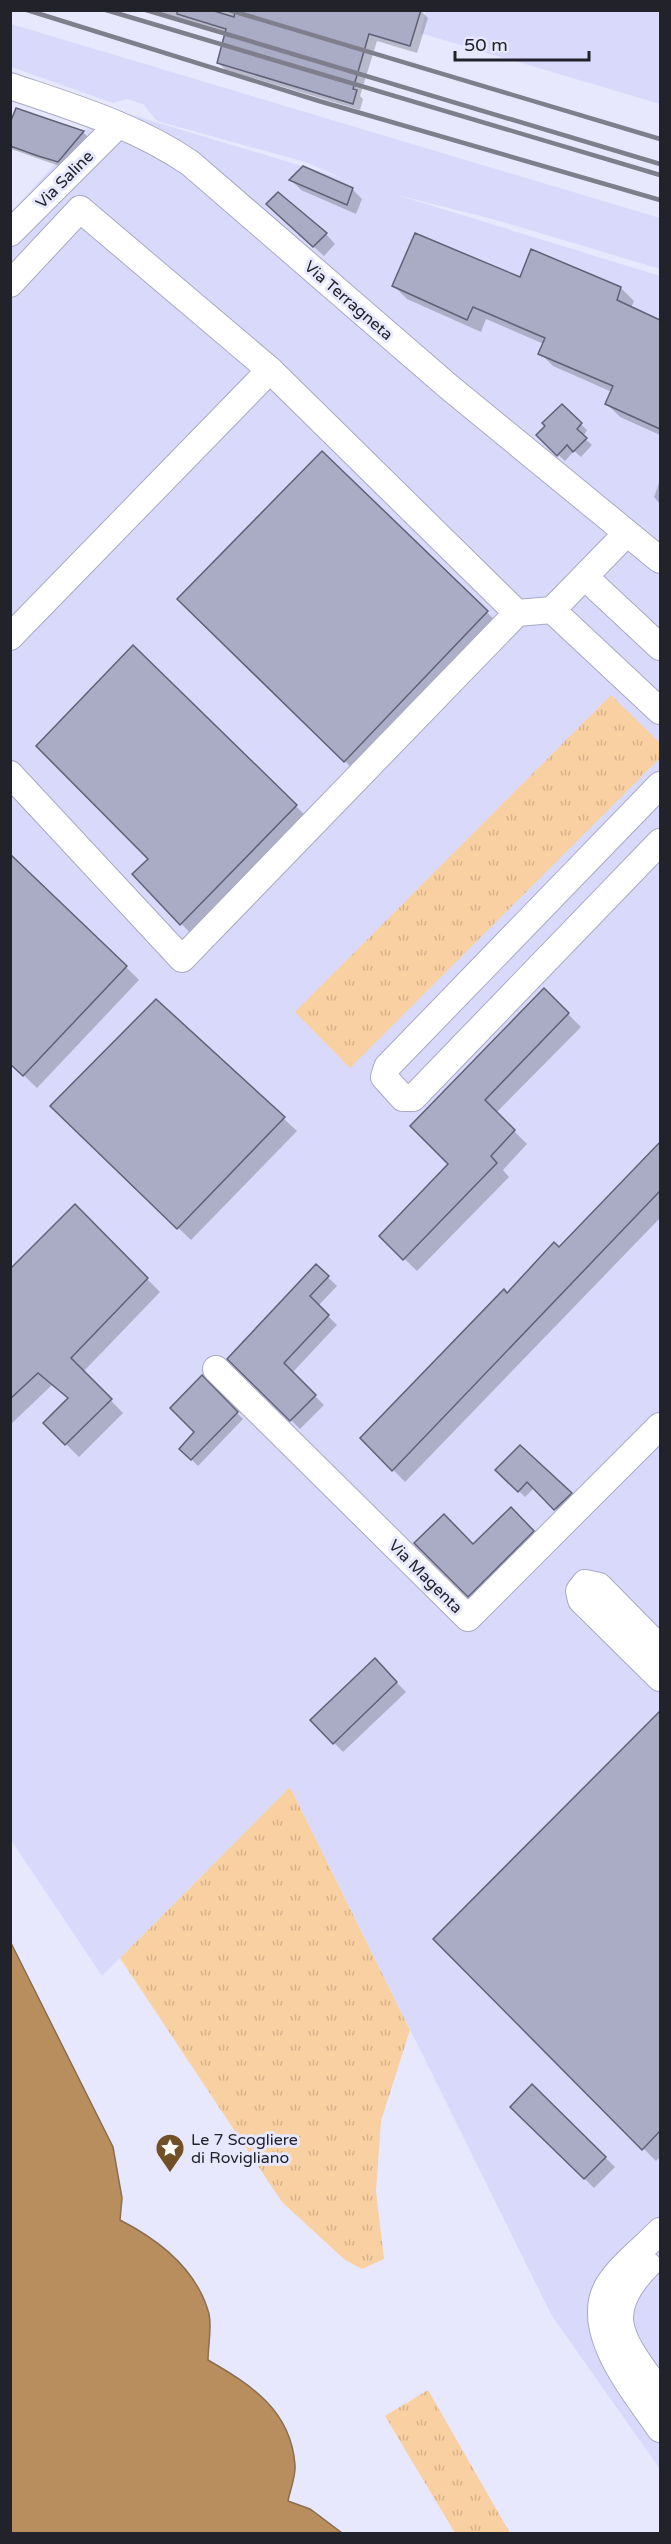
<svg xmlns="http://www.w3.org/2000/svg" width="671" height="2544" viewBox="0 0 671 2544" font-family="'Varela Round',sans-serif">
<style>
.built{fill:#d9dafb}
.grass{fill:url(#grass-tufts)}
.water{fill:#b88e5f;stroke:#8b6e4f;stroke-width:1.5}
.shadow{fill:#0003}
.building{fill:#aaabc4;stroke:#606177;stroke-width:1.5}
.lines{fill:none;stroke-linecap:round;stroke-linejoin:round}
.minor-casing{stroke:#a8a9c2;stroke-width:28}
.minor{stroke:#fff;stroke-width:26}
.rail{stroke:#7e7e8d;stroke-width:4.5}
.labels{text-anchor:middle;stroke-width:6;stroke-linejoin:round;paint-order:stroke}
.street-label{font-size:16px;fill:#22222b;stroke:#e7e8fd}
.poi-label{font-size:16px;fill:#22222b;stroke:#e7e8fd;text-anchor:start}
</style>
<defs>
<pattern id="grass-tufts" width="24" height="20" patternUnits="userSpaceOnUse" patternTransform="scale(1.5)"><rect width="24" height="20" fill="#f9d0a1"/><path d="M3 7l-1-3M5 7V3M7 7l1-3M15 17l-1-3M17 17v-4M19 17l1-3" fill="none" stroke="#d5b28b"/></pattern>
</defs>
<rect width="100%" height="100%" fill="#e7e8fd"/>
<!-- built -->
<g class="built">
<polygon points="426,11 660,11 660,104 420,33"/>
<polygon points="11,24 660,218 660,269 496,220 397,195 660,276 660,2469 552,2316 290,1787 102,1976 11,1840 10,214 84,131 112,109 342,178 305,162 157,121 143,104 127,99 113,103 11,67"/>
</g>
<!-- grass -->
<g class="grass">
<polygon points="611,695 660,743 660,758 350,1068 295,1012"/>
<polygon points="290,1787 410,2030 381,2121 376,2191 384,2259 362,2269 345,2260 282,2202 120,1958"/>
<polygon points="428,2390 510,2533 455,2533 385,2416"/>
</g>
<!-- water -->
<path class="water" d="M 10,1941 L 113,2147 L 122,2198 L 120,2220 C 159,2240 197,2269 209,2314 C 212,2328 208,2346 208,2360 C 251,2385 291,2410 295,2465 C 296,2476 290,2490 288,2501 L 310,2509 L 342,2533 L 11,2533 Z"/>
<!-- shadow -->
<g class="shadow">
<polygon points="150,10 420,10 428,18 417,53 377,41 360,96 363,99 360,110 226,70 218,63 226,33"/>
<polygon points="17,110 84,133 90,139 65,168 11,149 10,127"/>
<polygon points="291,180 352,189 362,199 356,214 301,190"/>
<polygon points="278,214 326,234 335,244 324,256"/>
<polygon points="521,279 621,288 634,301 631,308 660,321 660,435 620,417 607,404 612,392 553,366 540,353 544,344 486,319 481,332 407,299 394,286"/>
<polygon points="562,406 587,430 583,437 592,445 581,457 574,451 565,461 538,435"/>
<polygon points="322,454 500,625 358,774 179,599"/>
<polygon points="660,480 660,504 654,497"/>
<polygon points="133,647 309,819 194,937 134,874 150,859"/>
<polygon points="126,967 139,980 37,1088 10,1062"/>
<polygon points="544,990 581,1027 496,1113 527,1144 503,1170 509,1177 417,1271 381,1236 450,1164"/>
<polygon points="157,1001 297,1131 191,1240 65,1119"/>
<polygon points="657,1148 660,1152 660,1218 405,1482 362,1438 507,1295 559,1249"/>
<polygon points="75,1206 160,1292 83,1372 123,1413 79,1457 45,1423 69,1399 52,1385 10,1425 10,1271"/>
<polygon points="316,1266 337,1286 318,1306 337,1325 292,1373 324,1405 300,1429 229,1359"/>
<polygon points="202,1377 243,1419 198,1466 181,1449 196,1432"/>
<polygon points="520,1447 577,1500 562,1516 535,1487 525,1497 497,1470"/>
<polygon points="511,1509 542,1541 478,1605 416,1543 474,1546"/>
<polygon points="375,1660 406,1692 343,1752 312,1720"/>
<polygon points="660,1714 660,2157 656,2161 435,1939"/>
<polygon points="532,2086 615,2167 594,2188 512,2107"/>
</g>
<!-- building -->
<g class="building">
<polygon points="177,10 211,10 234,17 235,10 421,10 410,46 369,34 353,89 357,90 353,104 217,63 226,29 177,14"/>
<polygon points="16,108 51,120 84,131 58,162 38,156 10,146 10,123"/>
<polygon points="303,166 353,188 347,205 289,180"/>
<polygon points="278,192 327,233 313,247 266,204"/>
<polygon points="415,233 520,277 531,249 621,287 617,300 660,320 660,429 605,404 613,386 538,354 545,338 473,307 467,320 392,286"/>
<polygon points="562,404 582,423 577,429 587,438 573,452 567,445 557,456 536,435 545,426 542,423"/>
<polygon points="322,451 488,611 344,762 177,599"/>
<polygon points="133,645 297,805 180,925 132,874 148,859 36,746"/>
<polygon points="10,854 127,966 23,1076 10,1064"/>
<polygon points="544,988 569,1013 485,1100 515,1130 491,1156 497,1163 403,1260 379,1236 448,1164 410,1126"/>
<polygon points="156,999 285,1117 177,1229 50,1106"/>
<polygon points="660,1142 660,1191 392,1471 360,1438 504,1289 507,1293 554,1242 559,1247"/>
<polygon points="75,1204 148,1278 71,1358 112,1399 65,1445 43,1423 68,1398 38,1373 10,1399 10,1269"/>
<polygon points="316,1264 329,1276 310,1296 329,1315 284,1363 316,1395 290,1421 227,1359"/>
<polygon points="202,1375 238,1412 191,1460 179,1449 194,1432 170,1408"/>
<polygon points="520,1445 572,1493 554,1510 527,1482 518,1492 495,1470"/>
<polygon points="511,1507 534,1531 468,1597 414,1543 444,1514 473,1544"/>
<polygon points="375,1658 397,1682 333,1744 310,1720"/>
<polygon points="660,1711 660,2131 642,2150 433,1939"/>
<polygon points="532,2084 606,2157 584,2179 510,2107"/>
</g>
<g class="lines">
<!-- minor casing -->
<g class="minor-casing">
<g id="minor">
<path d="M 10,86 C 72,107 136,126 190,163 L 449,387 L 660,560"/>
<polyline points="10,233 118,125"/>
<polyline points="10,284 80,209 270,370"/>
<polyline points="585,577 660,647"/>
<polyline points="552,610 660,711"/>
<polyline points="10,637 270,370 517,613"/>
<polyline points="10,774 182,959 517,613 552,610 626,534"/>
<polyline points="660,785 387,1067 384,1077 403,1098 413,1098 660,842"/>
<polyline points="216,1369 468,1618 660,1426"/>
<polyline points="660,1648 599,1586 585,1583 579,1591 581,1600 660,1678"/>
<path d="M 660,2231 C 644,2248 621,2265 609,2284 C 580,2329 636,2393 660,2429"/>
<path d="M 648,2265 C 596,2317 626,2343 660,2393"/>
</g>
</g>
<!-- minor -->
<use href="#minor" class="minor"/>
<!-- rail -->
<g class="rail">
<polyline points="27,10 319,101 660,200"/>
<polyline points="106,10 660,175"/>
<polyline points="146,10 660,164"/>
<polyline points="229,10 660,139"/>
</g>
</g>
<!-- icons -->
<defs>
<g id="sight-pin" transform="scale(1.5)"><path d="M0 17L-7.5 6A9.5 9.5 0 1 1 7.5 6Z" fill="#715027" stroke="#e7e8fd"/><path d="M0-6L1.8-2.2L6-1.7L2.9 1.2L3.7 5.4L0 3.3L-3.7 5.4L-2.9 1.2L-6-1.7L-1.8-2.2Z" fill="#fff"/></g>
</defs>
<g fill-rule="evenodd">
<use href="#sight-pin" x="170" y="2148"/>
</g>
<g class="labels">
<!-- street labels -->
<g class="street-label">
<text transform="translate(64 179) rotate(-45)" y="6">Via Saline</text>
<text transform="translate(349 300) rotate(41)" y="6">Via Terragneta</text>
<text transform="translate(426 1576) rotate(45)" y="6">Via Magenta</text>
</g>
<!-- poi labels -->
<g class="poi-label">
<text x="191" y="2145">Le 7 Scogliere<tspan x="191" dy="18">di Rovigliano</tspan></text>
</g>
</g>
<!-- border -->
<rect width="671" height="2544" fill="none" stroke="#22222b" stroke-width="24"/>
<!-- scale -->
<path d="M455 51v9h134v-9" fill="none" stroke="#22222b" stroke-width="3"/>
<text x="464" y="51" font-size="18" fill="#22222b" stroke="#e7e8fd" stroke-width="4.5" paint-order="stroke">50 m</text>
</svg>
